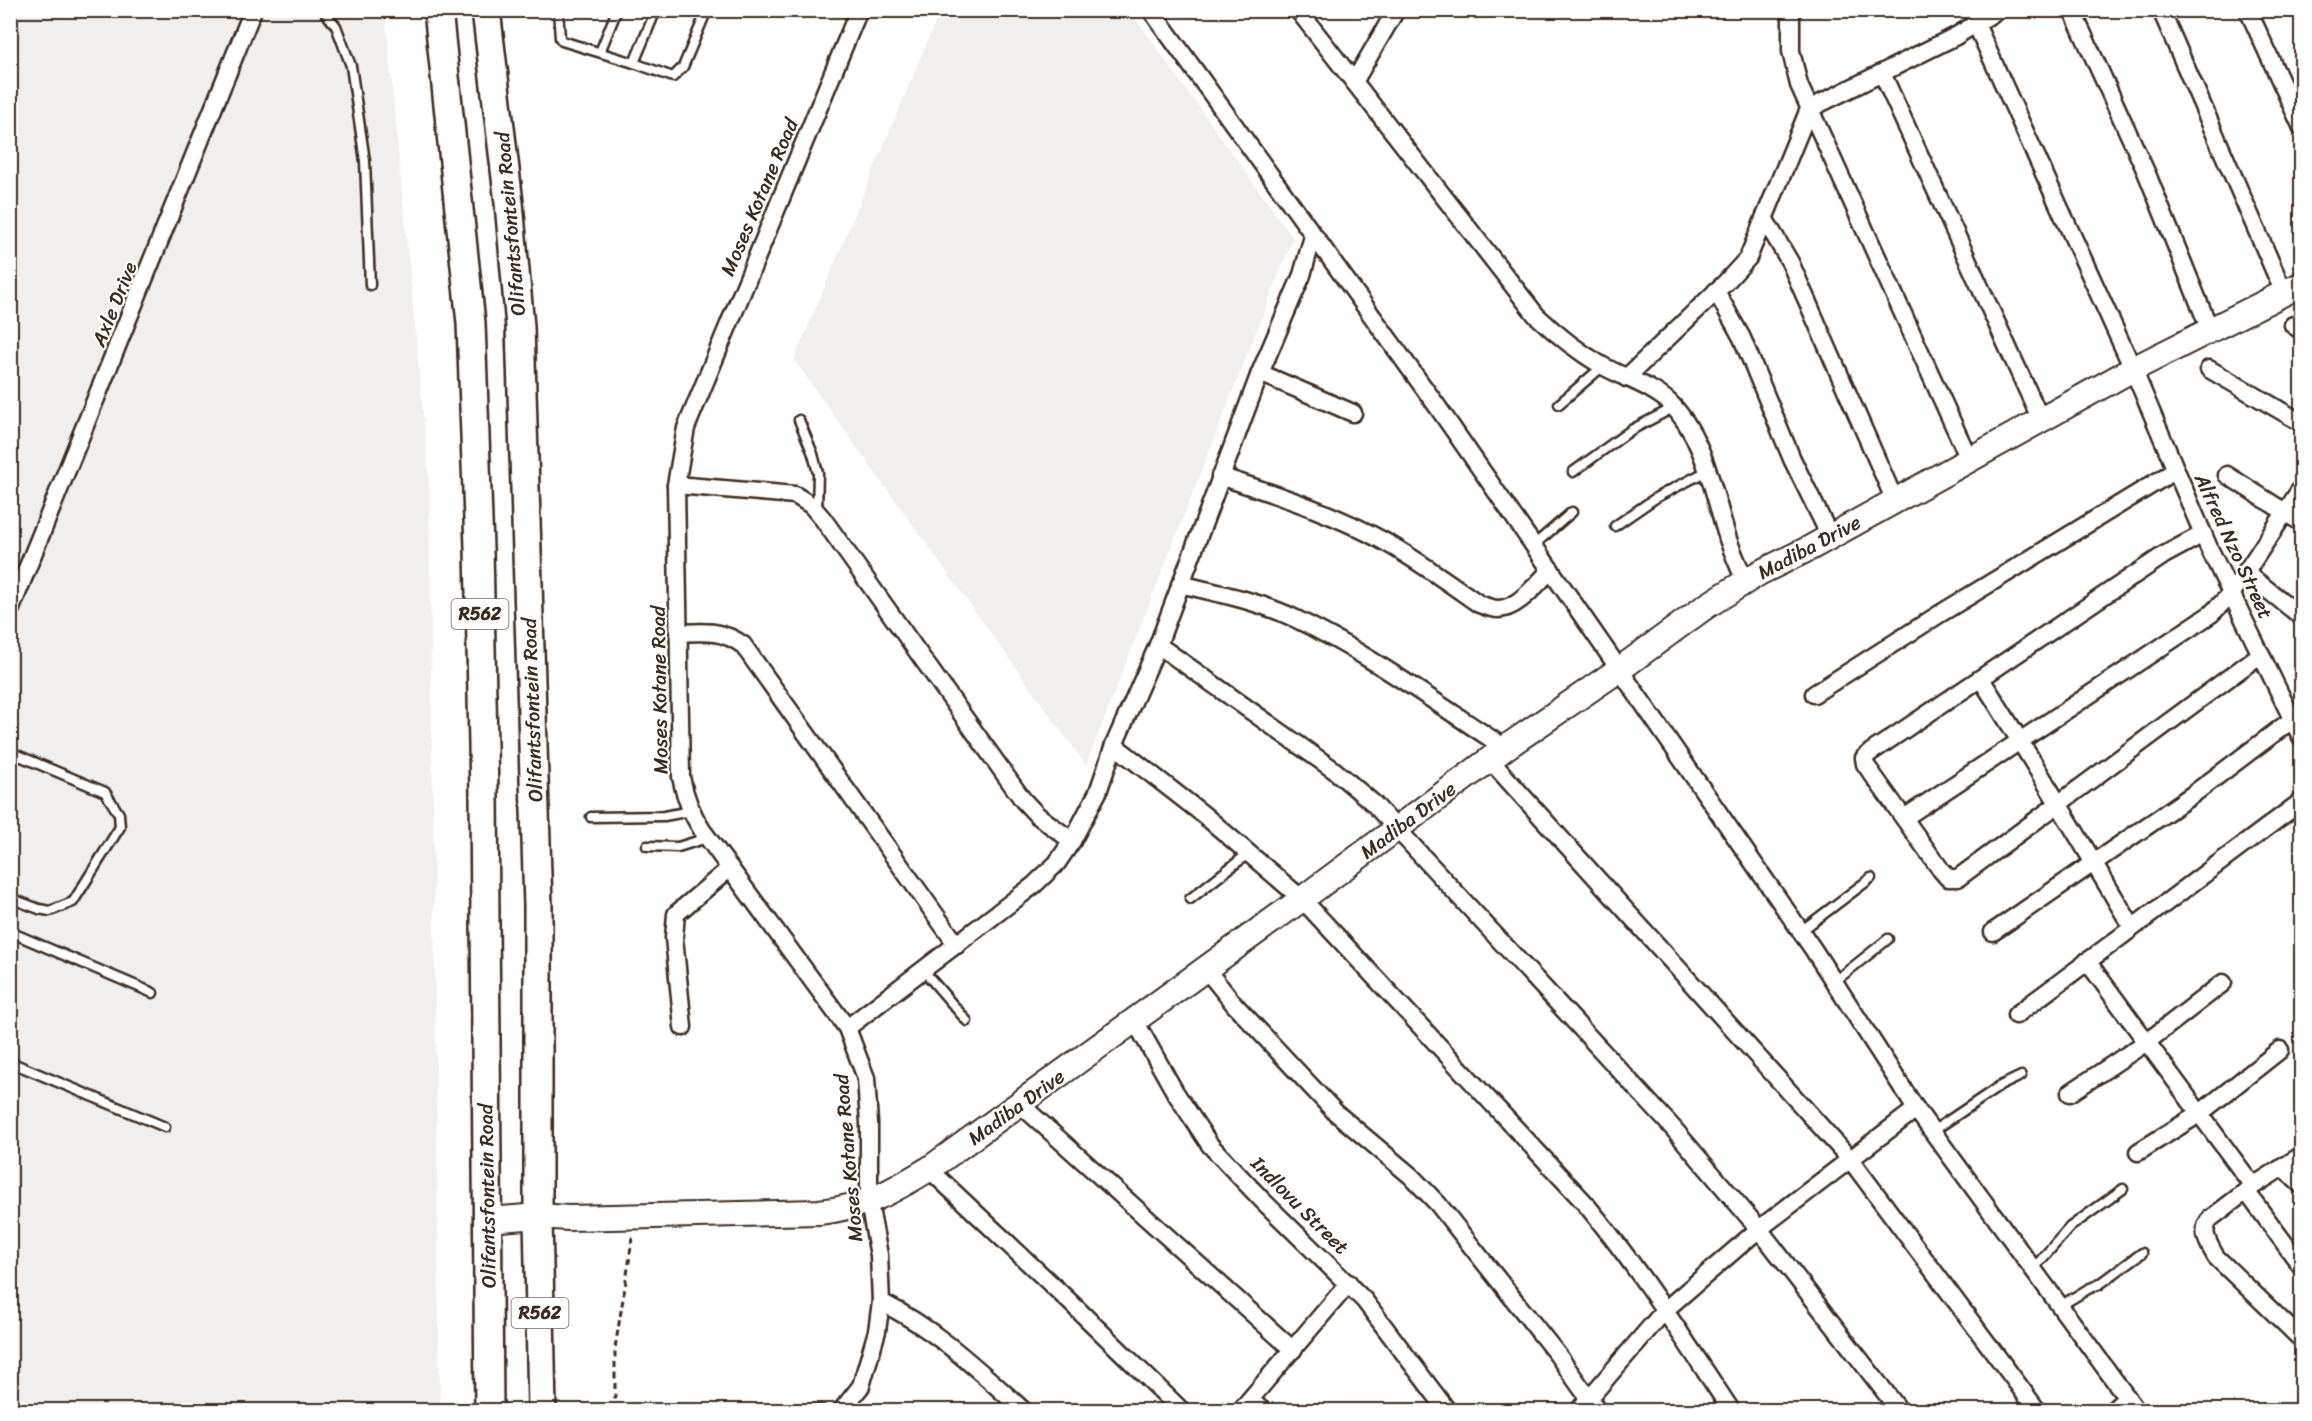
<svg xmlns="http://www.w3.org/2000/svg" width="2312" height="1421" viewBox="0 0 2312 1421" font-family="Sriracha,sans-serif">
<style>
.built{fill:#f1efee}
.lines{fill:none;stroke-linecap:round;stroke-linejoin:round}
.lane-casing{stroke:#3b2a1e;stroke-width:13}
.street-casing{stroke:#3b2a1e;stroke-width:21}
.secondary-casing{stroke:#3b2a1e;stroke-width:28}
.primary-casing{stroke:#3b2a1e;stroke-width:32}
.path{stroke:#3b2a1e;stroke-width:3;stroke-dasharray:6 4.5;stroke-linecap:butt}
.lane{stroke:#fff;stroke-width:8}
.street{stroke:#fff;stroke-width:16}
.secondary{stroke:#fff;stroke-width:24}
.primary{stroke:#fff;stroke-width:27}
.labels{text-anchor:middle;stroke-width:4.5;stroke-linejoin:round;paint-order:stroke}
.shield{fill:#fff;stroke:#766a62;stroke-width:1.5}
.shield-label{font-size:18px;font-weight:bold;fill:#3b2a1e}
.street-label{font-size:20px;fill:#3b2a1e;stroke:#fff}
</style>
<rect width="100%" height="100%" fill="#fff"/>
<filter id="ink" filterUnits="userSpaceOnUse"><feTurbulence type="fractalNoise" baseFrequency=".0167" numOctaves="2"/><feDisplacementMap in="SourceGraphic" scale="12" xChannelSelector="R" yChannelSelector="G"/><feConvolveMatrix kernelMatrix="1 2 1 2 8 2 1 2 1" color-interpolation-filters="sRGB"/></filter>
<g filter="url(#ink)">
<!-- built -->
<g class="built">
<polygon points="10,11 385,11 429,476 440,1410 11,1410"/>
<polygon points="940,11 1130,11 1293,238 1086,765 794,360"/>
</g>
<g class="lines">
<!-- lane casing -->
<g class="lane-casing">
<g id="lane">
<polyline points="323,10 336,26 351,66 365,161 370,285"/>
<polyline points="558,10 560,38 562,41 634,63 673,77 683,67 707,10"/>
<polyline points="600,52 617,10"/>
<polyline points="634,63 656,10"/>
<polyline points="1559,404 1603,366"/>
<polyline points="799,420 813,454 818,473 817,511"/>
<polyline points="1573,472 1631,430 1673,408"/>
<polyline points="1615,526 1657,497 1707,471"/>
<polyline points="1534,545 1572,512"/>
<polyline points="10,752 105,792 119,814 120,827 73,902 50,911 39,909 10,898"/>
<polyline points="591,817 664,816 691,811"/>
<polyline points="647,846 678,847 707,838"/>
<polyline points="1190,899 1249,853"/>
<polyline points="1801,931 1871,878"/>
<polyline points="10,932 153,993"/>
<polyline points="923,970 967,1021"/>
<polyline points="1834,982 1888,939"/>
<polyline points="10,1062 165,1127"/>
<polyline points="1933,1131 2000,1086 2021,1076"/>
<polyline points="2033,1269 2070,1227 2123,1189"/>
<polyline points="2060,1306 2088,1289 2100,1284 2142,1253"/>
<polyline points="757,1410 822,1410"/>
</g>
</g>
<!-- street casing -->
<g class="street-casing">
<g id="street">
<polyline points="1151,10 1437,406 1813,949 1916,1109 2136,1410"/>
<path d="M 1298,10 L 1536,315 C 1556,334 1577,351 1601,365 C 1622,377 1650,385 1669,402 C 1705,437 1713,493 1728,539 C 1733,554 1740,568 1745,582"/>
<polyline points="1791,10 1791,51 1799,85 1969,459"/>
<polyline points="2072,10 2147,174 2210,330"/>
<polyline points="2161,10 2284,293"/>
<polyline points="2248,10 2302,128"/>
<polyline points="1976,24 2133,369 2209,548 2302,739"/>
<polyline points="1882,73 2041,420"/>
<polyline points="1354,82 1396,10"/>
<polyline points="1764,218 1790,262 1895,501"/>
<polyline points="1716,291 1742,338 1792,459 1830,536"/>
<polyline points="2293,325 2302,331"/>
<polyline points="2209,369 2302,423"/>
<polyline points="1260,373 1353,413"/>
<polyline points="1626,378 1726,282 1748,258 1809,109 1956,36 1998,10"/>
<polyline points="2227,475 2302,523"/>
<path d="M 1220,476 C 1277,495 1334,513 1387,543 C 1419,561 1449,583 1479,604 C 1485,606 1492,609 1498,609 C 1518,609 1537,583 1551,570"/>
<polyline points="676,485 795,495 811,505 823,519 1023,800 1037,815 1072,841"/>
<polyline points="2203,534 2164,555 1871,752 1864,758 1865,764 1941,870 1948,878 1958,878 2261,654"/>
<polyline points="2245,572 2302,617"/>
<path d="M 1180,584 C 1218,593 1258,601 1294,618 C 1368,653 1436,703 1505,748"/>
<polyline points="10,611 253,10"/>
<path d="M 678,633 C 703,632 721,629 743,645 L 957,945"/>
<polyline points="1158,645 1334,770 1373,803 1673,1128 1759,1229 1899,1410"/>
<path d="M 1981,679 C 2033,760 2082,843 2132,927"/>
<polyline points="1814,694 1938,615 2176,470"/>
<path d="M 1114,745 L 1204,815 L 1302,899 L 1584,1202 C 1638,1267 1684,1339 1731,1410"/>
<polyline points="1489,759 1850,1159 2037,1410"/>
<polyline points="1904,818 2211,614 2232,593 2302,487"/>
<polyline points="1993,932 2192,795 2293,719"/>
<polyline points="2087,961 2253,1186"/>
<polyline points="1205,968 1234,1004 1335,1112 1411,1176 1438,1204 1557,1354 1597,1410"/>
<polyline points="2016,1015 2302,801"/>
<polyline points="1135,1021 1175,1092 1210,1145 1263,1201 1364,1300 1447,1410"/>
<polyline points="683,1027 674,938 676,914 730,868"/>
<polyline points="847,1028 1034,885 1057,863 1072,841 1098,792 1114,745 1158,645 1260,373 1302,275 1313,236"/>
<polyline points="2070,1093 2148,1041 2223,983"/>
<polyline points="1020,1104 1293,1350"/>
<polyline points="2138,1152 2199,1114 2280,1050"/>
<path d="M 2302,1155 L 2253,1186 L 2211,1218 C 2199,1231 2209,1244 2216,1257 L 2302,1340"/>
<polyline points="2283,1167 2302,1186"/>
<polyline points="929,1169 1069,1301 1181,1410"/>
<polyline points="2246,1191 2302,1267"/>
<path d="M 881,1302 C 937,1330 977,1369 1023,1410"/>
<polyline points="1250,1400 1262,1410"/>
<path d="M 842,1410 L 861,1386 L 877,1331 L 881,1302 L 879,1255 L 869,1203 L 869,1123 L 866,1078 L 847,1028 L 702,830 C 691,813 685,798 681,777 L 676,485 L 686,428 L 859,10"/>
<polyline points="1241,1410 1349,1283"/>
<polyline points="1579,1410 1665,1310 1759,1229 1916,1109"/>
<polyline points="2113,1410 2127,1397"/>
</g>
</g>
<!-- secondary casing -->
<g class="secondary-casing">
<path id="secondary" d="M 488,1220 L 538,1216 L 569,1218 L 819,1212 C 866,1207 889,1193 929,1169 L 1302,899 L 1505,748 L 1620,669 L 1705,607 L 1759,573 L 1810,548 L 2133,369 L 2302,284"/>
</g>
<!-- primary casing -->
<g class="primary-casing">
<g id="primary">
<polyline points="438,10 471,323 479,548 484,795 489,1410"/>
<polyline points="486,10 509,203 520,327 538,906 538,1216 542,1410"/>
</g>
</g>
<!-- path -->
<polyline class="path" points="615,1410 615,1348 629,1262 632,1237"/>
<!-- lane -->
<use href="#lane" class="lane"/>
<!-- street -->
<use href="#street" class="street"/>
<!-- secondary -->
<use href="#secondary" class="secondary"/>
<!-- primary -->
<use href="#primary" class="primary"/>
</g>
</g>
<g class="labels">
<!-- shield labels -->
<g class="shield">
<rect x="451.5" y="599" width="57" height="30" rx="4.5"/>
<rect x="511.5" y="1298" width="57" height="30" rx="4.5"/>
</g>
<g class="shield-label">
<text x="480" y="620">R562</text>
<text x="540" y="1319">R562</text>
</g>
<!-- street labels -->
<g class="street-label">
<text transform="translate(759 197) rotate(-67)" y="7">Moses Kotane Road</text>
<text transform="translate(510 224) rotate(-95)" y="7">Olifantsfontein Road</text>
<text transform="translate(114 304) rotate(-68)" y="7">Axle Drive</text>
<text transform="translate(2234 546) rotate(65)" y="7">Alfred Nzo Street</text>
<text transform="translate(1809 547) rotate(-28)" y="7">Madiba Drive</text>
<text transform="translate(659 690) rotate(-91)" y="7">Moses Kotane Road</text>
<text transform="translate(532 710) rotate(-92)" y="7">Olifantsfontein Road</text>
<text transform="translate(1408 820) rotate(-37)" y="7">Madiba Drive</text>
<text transform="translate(1016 1107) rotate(-36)" y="7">Madiba Drive</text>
<text transform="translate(848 1158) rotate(-95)" y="7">Moses Kotane Road</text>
<text transform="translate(487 1196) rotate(-91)" y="7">Olifantsfontein Road</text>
<text transform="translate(1300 1205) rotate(45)" y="7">Indlovu Street</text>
</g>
</g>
<!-- margin -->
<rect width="2312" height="1421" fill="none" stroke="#fff" stroke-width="36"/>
<rect x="18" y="18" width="2276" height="1385" fill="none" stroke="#3b2a1e" stroke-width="2" filter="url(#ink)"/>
</svg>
